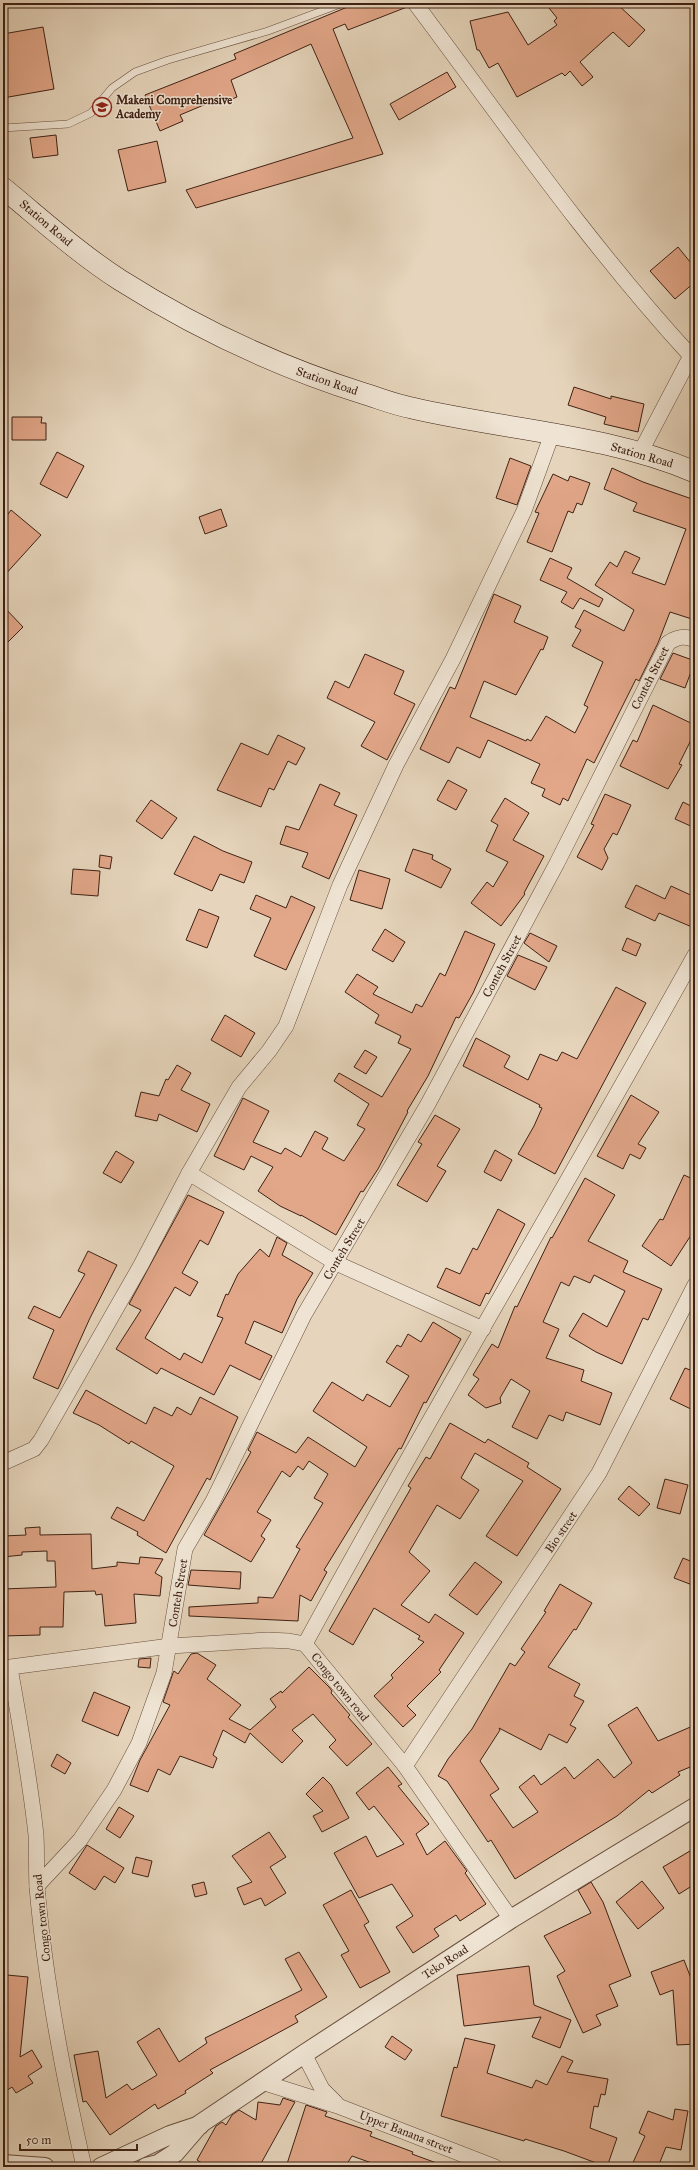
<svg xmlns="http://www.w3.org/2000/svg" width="698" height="2170" viewBox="0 0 698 2170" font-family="'IM FELL Great Primer',serif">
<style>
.building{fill:#e2a789;stroke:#3e2114}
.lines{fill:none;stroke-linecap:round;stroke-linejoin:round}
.service-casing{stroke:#684e3e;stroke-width:8}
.minor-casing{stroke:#684e3e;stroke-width:16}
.tertiary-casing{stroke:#684e3e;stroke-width:20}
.secondary-casing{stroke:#3e2114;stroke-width:22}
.service{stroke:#efe4d3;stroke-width:7}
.minor{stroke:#efe4d3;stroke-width:15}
.tertiary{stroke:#efe4d3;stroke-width:18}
.secondary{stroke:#efe4d3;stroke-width:21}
.labels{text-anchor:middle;stroke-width:3;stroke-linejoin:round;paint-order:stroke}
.poi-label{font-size:12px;font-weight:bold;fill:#3e2114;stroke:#efe4d3;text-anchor:start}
.street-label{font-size:12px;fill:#3e2114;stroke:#efe4d3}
</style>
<rect width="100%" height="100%" fill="#e6d5bc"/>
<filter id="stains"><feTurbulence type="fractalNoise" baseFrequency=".005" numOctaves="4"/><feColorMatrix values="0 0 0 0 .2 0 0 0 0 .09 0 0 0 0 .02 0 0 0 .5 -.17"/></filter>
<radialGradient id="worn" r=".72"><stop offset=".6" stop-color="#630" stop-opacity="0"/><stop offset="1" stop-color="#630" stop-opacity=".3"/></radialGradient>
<!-- building -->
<g class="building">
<polygon points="357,3 406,3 407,7 348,30 345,24 333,29 383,154 196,208 186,190 353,138 311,44 231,80 237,97 220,104 218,99 180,115 183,121 160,131 145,95 236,59 234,54"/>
<polygon points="545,3 616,3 645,30 629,47 613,32 580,62 593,77 582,86 570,71 565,76 562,73 517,97 498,63 489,68 479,50 477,50 470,21 508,12 528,45 557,25 554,21 557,18"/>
<polygon points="43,27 54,89 3,98 3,34"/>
<polygon points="447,72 456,87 399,120 390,104"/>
<polygon points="56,135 58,155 33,158 30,138"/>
<polygon points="157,141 166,182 128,191 118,150"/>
<polygon points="678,247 695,268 695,282 675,299 650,271"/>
<polygon points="574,387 611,399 611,396 644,404 638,432 604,424 606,417 568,405"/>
<polygon points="12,417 42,417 41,423 46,423 46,440 12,440"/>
<polygon points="57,452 84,466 67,498 40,484"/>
<polygon points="510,458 531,466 517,505 496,498"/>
<polygon points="612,468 643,482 695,500 695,620 670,612 658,643 639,681 636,679 594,763 587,759 568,801 563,798 560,805 542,796 545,789 531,783 540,764 488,740 480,758 457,747 449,763 420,749 450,687 455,689 494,594 521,606 514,622 548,637 543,650 541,649 516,695 484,681 470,717 526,741 527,739 531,741 546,716 575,733 588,707 584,705 603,662 572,646 581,630 575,627 584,610 624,631 634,610 595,585 610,562 617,567 625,551 640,558 632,573 665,585 686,529 633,511 637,503 604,489"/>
<polygon points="553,474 568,481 570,476 590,483 582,505 577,503 573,513 568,511 552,552 527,542 539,513 535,512"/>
<polygon points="221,509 227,526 205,534 199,517"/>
<polygon points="11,510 41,535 3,577 3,521"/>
<polygon points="550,558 572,568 567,578 603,599 599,607 580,598 573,609 561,602 567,592 540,580"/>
<polygon points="3,606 23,627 3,647"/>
<polygon points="673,653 695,661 685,688 660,679"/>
<polygon points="365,654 404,671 394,694 415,704 387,760 361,746 375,722 327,698 335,681 349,688"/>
<polygon points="653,705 695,725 695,732 679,764 682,765 668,789 620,766 633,740 637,742"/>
<polygon points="278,735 305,748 296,765 288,761 274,790 269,788 261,807 217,790 241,743 268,755"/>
<polygon points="448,780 467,790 456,810 437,800"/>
<polygon points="320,784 340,793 334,805 357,815 329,879 302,867 308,853 280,844 286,826 299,830"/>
<polygon points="605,794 631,805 617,835 613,833 604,849 608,858 602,870 577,857 594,825 591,824"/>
<polygon points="505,798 529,813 513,840 544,856 524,893 525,894 501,926 471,903 487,882 493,887 508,862 486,851 498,825 491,821"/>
<polygon points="151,800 177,818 162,839 136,821"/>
<polygon points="683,802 695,808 695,828 675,819"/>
<polygon points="194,836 223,851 252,862 244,883 220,874 212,891 174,874"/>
<polygon points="413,849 433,855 432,859 451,869 441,888 405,871"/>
<polygon points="100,855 112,857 110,869 99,867"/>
<polygon points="73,869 100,871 98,896 71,894"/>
<polygon points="359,870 390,879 382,909 350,900"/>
<polygon points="636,885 665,899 671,886 695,897 695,920 692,927 659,913 655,921 625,907"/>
<polygon points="256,895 286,908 291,896 315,907 286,970 254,956 271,918 250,909"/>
<polygon points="199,909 219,917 207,948 186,940"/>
<polygon points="385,929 405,942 393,962 372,950"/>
<polygon points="465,931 495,944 473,993 459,1018 456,1017 428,1076 407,1111 408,1112 378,1169 363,1192 361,1191 336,1235 301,1215 301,1216 280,1206 258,1191 273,1167 251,1156 244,1170 214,1156 243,1098 269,1111 253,1142 281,1154 285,1148 301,1157 315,1131 328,1138 322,1149 344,1161 365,1129 357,1125 369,1104 334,1081 339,1073 382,1097 411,1049 398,1043 401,1036 375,1023 379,1015 345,992 357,974 378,987 373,994 412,1013 416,1004 422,1007 440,973 445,976"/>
<polygon points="530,933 557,946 549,962 524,943"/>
<polygon points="627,938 641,944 636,956 622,950"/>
<polygon points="518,955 547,967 535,990 507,976"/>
<polygon points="616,987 646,1003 555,1174 518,1154 534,1126 542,1108 539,1107 540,1105 463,1066 476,1038 510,1056 504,1067 528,1080 540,1054 557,1061 562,1052 577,1059"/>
<polygon points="225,1015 255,1033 241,1057 211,1040"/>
<polygon points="365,1050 377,1057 366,1074 354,1067"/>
<polygon points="177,1065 191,1073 181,1090 210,1104 197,1132 159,1114 157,1121 135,1116 141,1092 159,1096 166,1079 168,1080"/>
<polygon points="631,1095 659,1112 638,1144 646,1148 640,1159 630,1154 623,1169 597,1156"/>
<polygon points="435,1115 460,1129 437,1166 446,1171 427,1202 397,1185 422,1144 418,1142"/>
<polygon points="495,1150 512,1160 501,1181 484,1172"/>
<polygon points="116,1151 134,1162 121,1183 103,1173"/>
<polygon points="684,1175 695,1180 695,1229 671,1266 642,1246 660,1219 663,1220"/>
<polygon points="585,1178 615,1195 588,1241 628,1261 623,1272 662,1289 648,1320 643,1318 622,1364 596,1352 569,1336 583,1313 607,1327 625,1291 594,1275 590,1283 574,1276 569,1286 561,1282 543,1322 559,1329 546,1358 584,1370 581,1381 612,1393 600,1425 566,1412 563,1421 549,1415 537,1439 512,1427 530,1391 511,1379 500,1398 501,1403 486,1408 468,1395 479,1379 473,1375 492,1344 498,1348 515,1306 517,1307 551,1237 552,1238"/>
<polygon points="188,1195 224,1212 208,1245 200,1240 182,1273 198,1282 190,1296 175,1287 145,1338 180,1360 184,1353 202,1363 223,1318 217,1316 226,1294 228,1295 238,1274 260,1249 269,1257 277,1237 287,1243 282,1255 313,1273 297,1299 282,1333 254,1321 245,1343 272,1356 260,1380 230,1365 214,1395 161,1368 157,1374 116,1349 141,1310 129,1304"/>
<polygon points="498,1209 525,1224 489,1294 486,1293 480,1306 437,1287 446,1268 460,1274 473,1248 477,1250"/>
<polygon points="88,1251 117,1265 90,1318 58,1389 33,1378 54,1330 28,1318 34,1306 60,1318 85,1274 78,1271"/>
<polygon points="433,1322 461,1339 426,1403 424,1402 401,1449 399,1448 324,1570 327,1572 311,1601 300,1595 298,1621 189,1616 189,1607 258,1603 258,1597 273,1598 300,1549 296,1547 323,1503 314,1498 328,1474 309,1461 303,1470 298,1466 290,1477 282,1471 257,1512 271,1520 261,1536 265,1539 251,1562 204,1535 251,1452 248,1450 257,1432 296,1453 308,1437 355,1467 367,1447 313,1411 332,1382 363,1401 367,1394 390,1407 409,1376 386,1362 397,1345 401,1347 408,1334 421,1342"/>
<polygon points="685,1368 695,1372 695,1411 670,1399"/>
<polygon points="86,1390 146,1424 154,1407 172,1416 177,1407 191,1415 200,1397 238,1417 210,1480 207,1478 166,1553 137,1535 138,1532 111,1518 117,1507 144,1521 174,1466 131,1441 129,1444 99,1425 73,1413"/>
<polygon points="450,1423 485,1443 488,1439 529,1463 527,1467 561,1489 517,1556 486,1536 523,1481 475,1453 461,1478 479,1490 460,1519 437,1505 409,1552 430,1571 401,1605 429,1623 435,1614 464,1633 439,1670 441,1672 407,1706 416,1715 403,1727 374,1696 393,1678 391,1675 424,1642 418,1639 420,1636 374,1608 353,1645 329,1631 411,1488 408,1486 426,1457 430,1459"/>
<polygon points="665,1479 688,1485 680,1514 657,1508"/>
<polygon points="629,1486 650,1504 639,1516 618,1499"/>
<polygon points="40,1527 40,1535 91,1534 92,1569 117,1566 117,1562 139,1564 140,1557 163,1559 155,1573 162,1577 160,1596 134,1594 136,1623 105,1626 102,1594 96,1595 95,1591 64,1592 63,1627 40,1627 40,1635 3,1636 3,1589 56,1587 55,1561 47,1561 47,1551 22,1552 22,1555 3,1557 3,1536 26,1535 25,1528"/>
<polygon points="683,1558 695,1563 695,1586 674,1578"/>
<polygon points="475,1562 502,1582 477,1615 449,1595"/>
<polygon points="191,1570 241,1572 240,1589 188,1585"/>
<polygon points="560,1584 592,1603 576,1630 574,1629 548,1667 580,1684 574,1696 584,1701 570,1725 576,1728 567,1743 549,1734 541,1750 499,1728 500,1730 480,1761 499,1789 490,1795 513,1828 538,1812 519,1787 534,1775 541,1785 565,1767 574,1779 598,1759 614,1778 632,1763 608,1725 637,1707 658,1741 695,1725 695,1765 678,1772 680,1775 652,1793 649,1790 617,1816 515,1879 491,1840 488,1842 447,1781 438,1776 448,1759 472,1729 510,1663 515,1666 525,1652 521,1649 546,1612 544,1611"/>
<polygon points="197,1653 216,1665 207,1679 241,1705 229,1719 250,1730 276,1707 270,1699 281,1691 282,1693 309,1667 329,1687 332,1691 331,1693 350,1715 348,1717 372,1744 347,1766 329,1747 336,1740 313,1714 292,1730 303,1741 282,1763 250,1733 245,1743 223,1730 213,1755 217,1758 213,1768 180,1756 170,1775 158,1769 148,1792 130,1785 140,1760 170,1705 163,1702 173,1673 174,1671 178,1674 191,1654"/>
<polygon points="151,1658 150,1668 138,1667 139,1659"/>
<polygon points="94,1692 130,1707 118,1736 82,1721"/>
<polygon points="57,1754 71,1763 65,1774 51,1766"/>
<polygon points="388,1767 402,1784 398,1786 429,1824 416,1834 427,1855 445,1841 467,1871 465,1873 486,1904 460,1921 456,1915 434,1929 439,1936 413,1953 396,1927 413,1916 392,1884 359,1898 334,1853 366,1836 377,1857 404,1844 374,1806 369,1810 356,1793"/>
<polygon points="323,1777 331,1785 349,1818 322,1832 313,1816 323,1811 306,1794"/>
<polygon points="119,1807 134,1816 120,1838 106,1829"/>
<polygon points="269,1832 286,1857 270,1867 286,1893 265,1906 261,1898 244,1905 237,1888 252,1882 232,1856"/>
<polygon points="87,1845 124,1868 115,1883 104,1876 95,1890 69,1873"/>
<polygon points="695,1848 695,1884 679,1894 663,1867"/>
<polygon points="136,1857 152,1861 148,1877 132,1873"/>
<polygon points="642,1881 664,1908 638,1929 616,1902"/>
<polygon points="204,1882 207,1894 195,1897 192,1885"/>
<polygon points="591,1882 603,1902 631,1976 609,1985 618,2006 596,2015 601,2025 583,2033 557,1976 565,1971 544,1936 591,1913 578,1890"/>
<polygon points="351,1890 369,1922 364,1925 390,1972 360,1988 341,1955 349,1951 323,1905"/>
<polygon points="299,1952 327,1997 295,2016 298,2022 210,2070 213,2073 185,2091 186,2093 158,2109 155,2104 110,2135 86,2101 83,2102 74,2055 98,2051 106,2098 127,2084 132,2090 157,2075 137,2042 159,2028 179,2062 207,2043 205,2038 302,1990 285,1959"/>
<polygon points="684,1960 695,1989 695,2044 677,2045 673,1990 660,1995 651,1972"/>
<polygon points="529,1966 534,2005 571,2020 560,2048 532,2037 541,2017 464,2026 457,1975"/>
<polygon points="7,1975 28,1977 20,2057 32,2050 42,2067 28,2076 33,2083 16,2093 12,2087 3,2093 3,2023"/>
<polygon points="392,2036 412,2050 405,2060 385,2047"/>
<polygon points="465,2038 495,2045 487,2073 532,2088 536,2080 547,2085 562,2056 573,2061 567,2072 608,2079 605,2095 601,2094 598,2107 594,2106 590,2128 617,2138 607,2167 564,2151 525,2139 524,2141 441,2116 454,2067 457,2068"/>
<polygon points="283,2098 295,2102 259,2167 208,2167 197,2160 216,2126 222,2122 226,2125 232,2115 239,2110 256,2120 258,2102 280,2105"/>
<polygon points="306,2105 327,2112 325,2116 372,2132 370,2136 413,2152 412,2154 442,2165 442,2167 383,2167 352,2156 345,2167 286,2167"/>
<polygon points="675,2109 688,2111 681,2150 666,2147 658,2167 631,2167 645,2136 639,2133 648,2111 673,2120"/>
</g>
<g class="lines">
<!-- service casing -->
<g class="service-casing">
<polyline id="service" points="3,128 68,124 91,113 112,88 135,72 168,60 268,31 343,3"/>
</g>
<!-- minor casing -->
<g class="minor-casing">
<g id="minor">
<path d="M 415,3 C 504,122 589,245 690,355"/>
<polyline points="640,453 695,348"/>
<polyline points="189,1173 336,1263 483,1329"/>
<polyline points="3,1463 34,1449 41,1440 141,1265 189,1173 239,1087 269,1051 286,1026 340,885 396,765 453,659 524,511 552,434"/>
<path d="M 305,1644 C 431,1412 567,1186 695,955"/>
<polyline points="3,1668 170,1646 267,1640 289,1641 305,1644 405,1766 511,1919"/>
<path d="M 10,1668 C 20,1724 30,1779 36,1835 C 37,1852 36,1870 37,1887 C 45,1981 63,2075 84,2167"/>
<polyline points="405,1766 599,1473 695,1285"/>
<path d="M 37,1886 L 80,1840 L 114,1790 L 139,1743 L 164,1673 L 185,1549 L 213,1501 L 304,1315 L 428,1104 L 557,863 L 668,643 C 677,637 685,635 695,640"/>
<polyline points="304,2054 322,2089 336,2103"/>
<polyline points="262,2082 338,2106 495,2167"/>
</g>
</g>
<!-- tertiary casing -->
<g class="tertiary-casing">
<g id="tertiary">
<polyline points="3,2164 45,2167"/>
<polyline points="101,2167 170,2135 200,2125"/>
<polyline points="146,2167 158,2164 175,2153 200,2124 304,2054 511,1919 695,1807"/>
</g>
</g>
<!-- secondary casing -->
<g class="secondary-casing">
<path id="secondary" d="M 3,188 C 41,219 78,253 120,280 C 196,328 279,367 365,394 C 381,399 396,405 412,408 C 506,430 605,434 695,472"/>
</g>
<!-- service -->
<use href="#service" class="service"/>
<!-- minor -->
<use href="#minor" class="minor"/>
<!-- tertiary -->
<use href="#tertiary" class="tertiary"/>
<!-- secondary -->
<use href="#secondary" class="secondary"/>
</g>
<!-- icons -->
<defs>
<g id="school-ring" transform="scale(1)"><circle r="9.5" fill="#efe4d3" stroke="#8f2418" stroke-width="1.5"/><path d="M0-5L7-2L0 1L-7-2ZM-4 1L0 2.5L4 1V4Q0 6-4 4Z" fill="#8f2418"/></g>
</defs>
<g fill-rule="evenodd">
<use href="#school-ring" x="102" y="107"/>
</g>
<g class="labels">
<!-- poi labels -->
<g class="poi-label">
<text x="116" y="104">Makeni Comprehensive<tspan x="116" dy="14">Academy</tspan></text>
</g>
<!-- street labels -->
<g class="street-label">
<text transform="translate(46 223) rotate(40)" y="4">Station Road</text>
<text transform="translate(327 381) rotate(19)" y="4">Station Road</text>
<text transform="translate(642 455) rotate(16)" y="4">Station Road</text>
<text transform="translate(650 678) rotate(-63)" y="4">Conteh Street</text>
<text transform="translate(502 966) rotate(-62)" y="4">Conteh Street</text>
<text transform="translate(344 1249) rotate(-59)" y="4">Conteh Street</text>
<text transform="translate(561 1532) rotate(-56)" y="4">Bio street</text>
<text transform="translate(178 1593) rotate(-81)" y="4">Conteh Street</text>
<text transform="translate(340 1687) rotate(51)" y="4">Congo town road</text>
<text transform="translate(42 1918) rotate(-96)" y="4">Congo town Road</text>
<text transform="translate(445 1962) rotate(-33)" y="4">Teko Road</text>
<text transform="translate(406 2132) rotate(21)" y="4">Upper Banana street</text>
</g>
</g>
<!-- margin -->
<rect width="698" height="2170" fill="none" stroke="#e6d5bc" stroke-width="16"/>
<rect x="4" y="4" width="690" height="2162" fill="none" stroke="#3e2114" stroke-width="2"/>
<rect x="8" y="8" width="682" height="2154" fill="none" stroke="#3e2114"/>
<!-- scale -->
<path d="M20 2144v6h117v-6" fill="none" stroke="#3e2114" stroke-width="2"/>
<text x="26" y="2144" font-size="12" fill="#3e2114" stroke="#efe4d3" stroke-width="3" paint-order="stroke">50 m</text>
<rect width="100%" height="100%" filter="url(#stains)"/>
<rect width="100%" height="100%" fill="url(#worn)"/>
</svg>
